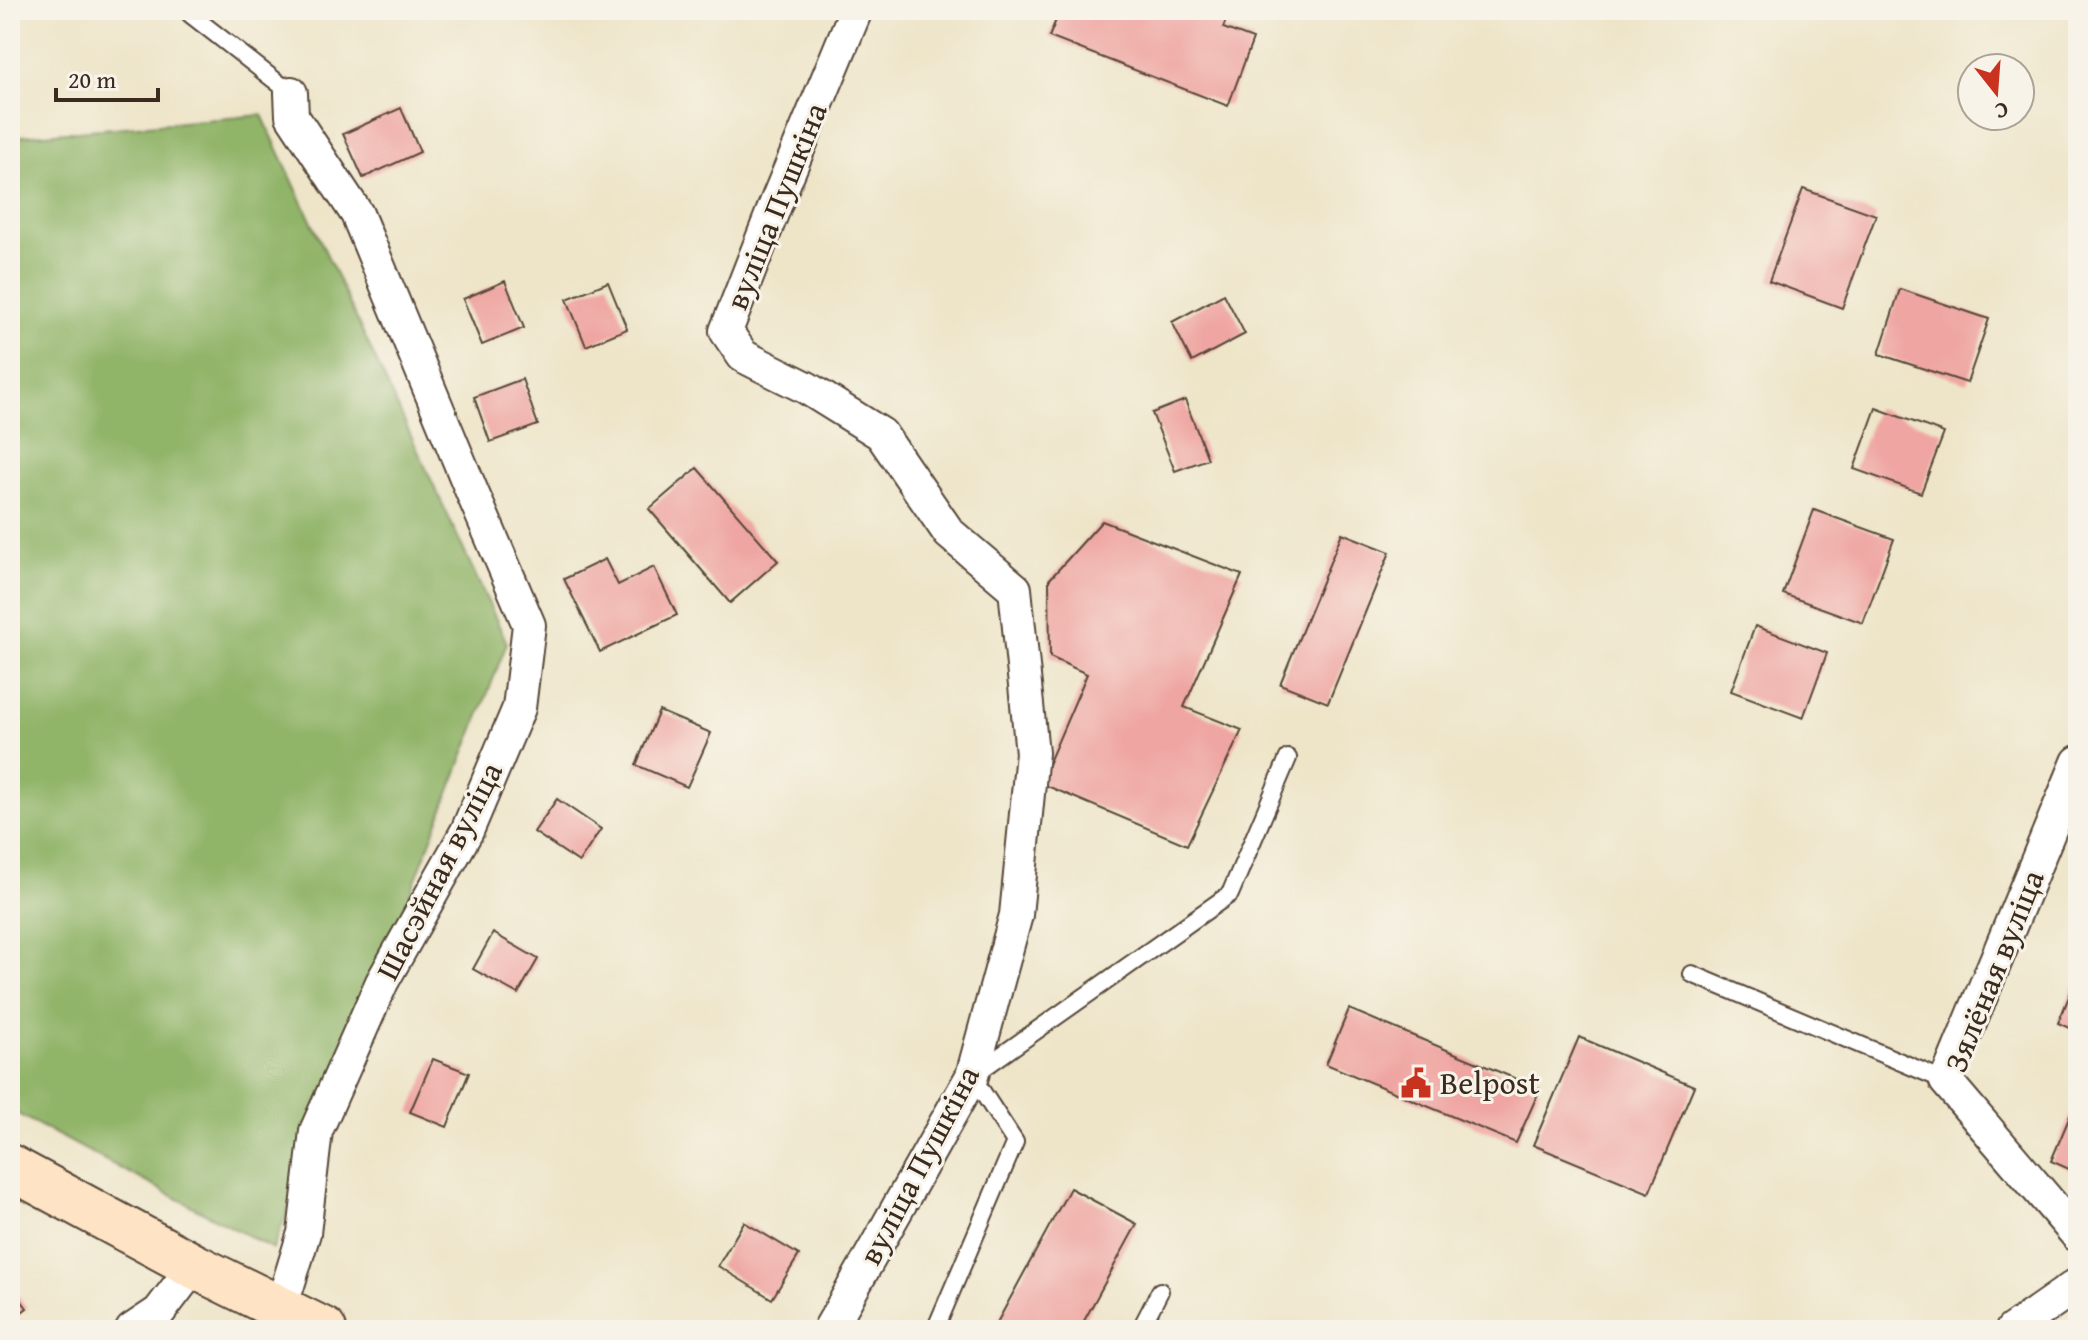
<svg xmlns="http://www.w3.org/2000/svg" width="2088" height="1340" viewBox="0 0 2088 1340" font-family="'Gentium Book Plus',serif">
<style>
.forest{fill:#90b468;stroke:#666f43;stroke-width:2}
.building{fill:#efa6a2}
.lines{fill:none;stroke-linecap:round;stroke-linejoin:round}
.lane-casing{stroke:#564638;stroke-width:20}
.street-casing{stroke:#564638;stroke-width:36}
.secondary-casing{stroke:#564638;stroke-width:48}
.lane{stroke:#fff;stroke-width:16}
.street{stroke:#fff;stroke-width:32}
.secondary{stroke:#fee4c5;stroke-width:44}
.labels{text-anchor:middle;stroke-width:6;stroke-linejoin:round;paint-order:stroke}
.street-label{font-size:32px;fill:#3b2a1e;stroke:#f7f3e8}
.poi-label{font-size:32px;fill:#3b2a1e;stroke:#f7f3e8;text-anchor:start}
</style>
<rect width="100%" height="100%" fill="#f7f3e8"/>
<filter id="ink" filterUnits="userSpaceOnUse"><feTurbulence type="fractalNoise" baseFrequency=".0125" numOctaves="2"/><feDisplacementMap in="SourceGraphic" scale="16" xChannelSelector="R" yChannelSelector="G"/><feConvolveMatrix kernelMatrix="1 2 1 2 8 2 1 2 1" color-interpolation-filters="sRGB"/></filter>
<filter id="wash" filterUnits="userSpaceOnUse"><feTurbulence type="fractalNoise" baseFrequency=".006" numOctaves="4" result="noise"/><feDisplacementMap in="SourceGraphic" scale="32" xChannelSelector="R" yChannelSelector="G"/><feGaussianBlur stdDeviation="1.8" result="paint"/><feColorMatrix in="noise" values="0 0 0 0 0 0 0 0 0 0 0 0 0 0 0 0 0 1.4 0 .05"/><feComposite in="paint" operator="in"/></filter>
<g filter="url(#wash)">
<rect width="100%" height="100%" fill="#eee5c9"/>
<!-- forest -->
<polygon class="forest" points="262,115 507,643 273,1249 10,1110 10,137"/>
<g id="blocks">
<!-- building -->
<g class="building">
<polygon points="1060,10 1230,10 1223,28 1253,39 1228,106 1049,37"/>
<polygon points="401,108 420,152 363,178 343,134"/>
<polygon points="1803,189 1876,215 1842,308 1769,281"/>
<polygon points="505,281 524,328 482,345 463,299"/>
<polygon points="608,282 627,329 586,346 567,299"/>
<polygon points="1900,289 1989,319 1967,383 1879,354"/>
<polygon points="1224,294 1245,334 1192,362 1172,322"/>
<polygon points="522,379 538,425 490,442 474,397"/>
<polygon points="1185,400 1208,459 1175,471 1152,413"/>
<polygon points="1876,408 1944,433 1921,493 1854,469"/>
<polygon points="697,468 778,561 730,603 649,509"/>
<polygon points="1814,510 1894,539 1863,623 1783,594"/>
<polygon points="1102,521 1242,575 1184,707 1242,730 1187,845 1040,783 1087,674 1050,657 1049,580"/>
<polygon points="1342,533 1390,552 1328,703 1280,684"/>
<polygon points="605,559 618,585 654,567 677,615 600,652 564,579"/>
<polygon points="1755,626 1827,653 1803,718 1731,691"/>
<polygon points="659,711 711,733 687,787 636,765"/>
<polygon points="557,799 601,829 579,862 534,832"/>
<polygon points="493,933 538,959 518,994 473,969"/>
<polygon points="2078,975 2078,1032 2058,1023"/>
<polygon points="1349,1009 1540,1089 1516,1143 1326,1064"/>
<polygon points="1579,1037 1694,1086 1649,1193 1533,1145"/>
<polygon points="433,1059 469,1073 447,1127 410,1112"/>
<polygon points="2075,1104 2078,1106 2078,1173 2051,1161"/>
<polygon points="1070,1188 1137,1224 1079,1330 993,1330"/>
<polygon points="744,1222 799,1255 772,1299 718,1266"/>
<polygon points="10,1285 27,1308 10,1321"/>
</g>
</g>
</g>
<g filter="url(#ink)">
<use href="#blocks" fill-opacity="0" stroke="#564638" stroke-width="2"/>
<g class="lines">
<!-- lane casing -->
<g class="lane-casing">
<g id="lane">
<polyline points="188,10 190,14 291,93"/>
<polyline points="1692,974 1946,1081"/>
<polyline points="935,1330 1015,1142 972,1076 1230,894 1288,758"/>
<polyline points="1140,1330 1160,1291"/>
</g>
</g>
<!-- street casing -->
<g class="street-casing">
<g id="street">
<polyline points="2078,762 1946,1081 2078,1236"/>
<polyline points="281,1308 304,1233 316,1131 382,982 467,831 519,708 529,625 472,492 357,214 292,116 291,93"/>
<polyline points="132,1330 159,1312 194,1266"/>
<polyline points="829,1330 972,1076 1016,915 1032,753 1015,589 949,533 881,434 807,388 743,356 726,331 778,198 856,10"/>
<polyline points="2012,1330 2078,1284"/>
</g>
</g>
<!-- secondary casing -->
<g class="secondary-casing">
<polyline id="secondary" points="10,1167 194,1266 324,1330"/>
</g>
<!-- lane -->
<use href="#lane" class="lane"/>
<!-- street -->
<use href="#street" class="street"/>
<!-- secondary -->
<use href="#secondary" class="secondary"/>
</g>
</g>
<!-- icons -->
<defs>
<g id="civic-bare" transform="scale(2.4)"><path d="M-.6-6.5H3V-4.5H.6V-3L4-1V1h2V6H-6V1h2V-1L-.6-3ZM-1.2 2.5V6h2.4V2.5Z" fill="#c8321e" stroke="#f7f3e8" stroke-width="2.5" paint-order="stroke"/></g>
</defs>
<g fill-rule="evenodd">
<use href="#civic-bare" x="1416" y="1083"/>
</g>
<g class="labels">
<!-- street labels -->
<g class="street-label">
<text transform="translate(776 206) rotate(-68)" y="11">вуліца Пушкіна</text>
<text transform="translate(439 871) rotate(-63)" y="11">Шасэйная вуліца</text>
<text transform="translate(1994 971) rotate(-68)" y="11">Зялёная вуліца</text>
<text transform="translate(919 1165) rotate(-62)" y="11">вуліца Пушкіна</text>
</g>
<!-- poi labels -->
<g class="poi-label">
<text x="1440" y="1094">Belpost</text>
</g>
</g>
<!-- margin -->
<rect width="2088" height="1340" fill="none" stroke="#f7f3e8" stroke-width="40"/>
<!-- north arrow -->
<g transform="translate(1996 92) rotate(163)"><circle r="38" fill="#f7f3e8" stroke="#aca397" stroke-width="2"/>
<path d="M0-6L14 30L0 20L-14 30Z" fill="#c8321e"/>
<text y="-12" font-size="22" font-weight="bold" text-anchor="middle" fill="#3b2a1e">С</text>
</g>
<!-- scale -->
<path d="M56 88v12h102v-12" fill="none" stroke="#3b2a1e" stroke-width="4"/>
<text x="68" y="88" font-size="24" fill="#3b2a1e" stroke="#f7f3e8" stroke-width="6" paint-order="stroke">20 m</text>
</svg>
